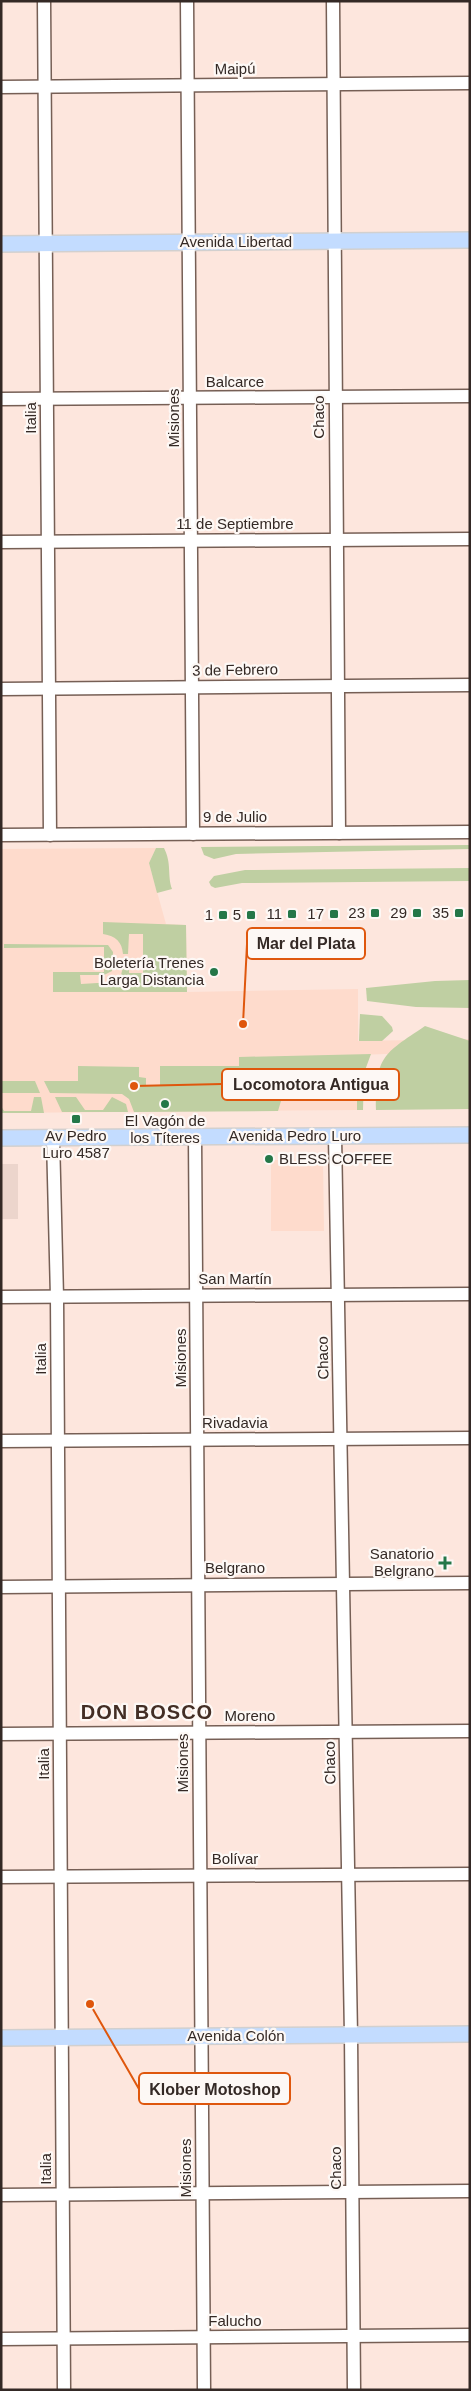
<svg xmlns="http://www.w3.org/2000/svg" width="471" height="2391" viewBox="0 0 471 2391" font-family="Arial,sans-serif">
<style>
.built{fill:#fedbcc}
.medical{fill:#ecd5cc}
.green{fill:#bfcfa2}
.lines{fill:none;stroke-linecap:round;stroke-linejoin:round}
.minor-casing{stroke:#765f55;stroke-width:15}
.major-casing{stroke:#d2d0cf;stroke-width:18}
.minor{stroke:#fff;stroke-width:12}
.major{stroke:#c3dcff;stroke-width:15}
.poi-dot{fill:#247748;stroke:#fdf8f5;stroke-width:2}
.labels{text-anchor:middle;stroke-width:4.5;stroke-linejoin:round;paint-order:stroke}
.street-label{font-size:15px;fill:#342925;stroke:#fdf8f5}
.poi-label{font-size:15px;fill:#342925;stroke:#fdf8f5;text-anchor:end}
.district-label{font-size:20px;font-weight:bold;letter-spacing:1px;fill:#432e25;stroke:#fdf8f5}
.leader{fill:none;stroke:#df570d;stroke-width:2}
.callout-dot{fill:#df570d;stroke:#fdf8f5;stroke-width:2}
.callout{fill:#fdf8f5;stroke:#df570d;stroke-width:2}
.callout-label{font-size:16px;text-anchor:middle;font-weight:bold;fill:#342925}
</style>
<rect width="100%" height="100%" fill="#fde6dd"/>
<!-- built -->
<g class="built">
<polygon points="156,848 149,863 166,924 186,925 187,992 358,989 358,1041 470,1039 470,1051 358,1055 357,1110 1,1113 1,849"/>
<polygon points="271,1160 323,1160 324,1231 271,1231"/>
</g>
<!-- medical -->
<rect class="medical" x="1" y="1164" width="17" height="55"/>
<!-- green -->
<g class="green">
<polygon points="470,845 470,849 236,854 214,859 204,855 201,847"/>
<path d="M 156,848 L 164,848 C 172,864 167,875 172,889 L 157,893 L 149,863 Z"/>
<polygon points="470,868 470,881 242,883 215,888 211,886 209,882 214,876 245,870"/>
<path d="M 103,922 L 186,925 L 187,992 L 53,992 L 53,972 L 104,972 L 104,947 L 4,948 L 4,944 L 108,945 L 113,952 L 112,971 L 104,975 L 80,975 L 81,984 L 114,982 L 121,975 L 124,963 L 129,963 L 129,973 L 143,973 L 143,934 L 129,934 L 128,954 L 123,954 C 122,942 116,936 103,934 Z"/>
<polygon points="470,980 470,1008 416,1007 367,1001 366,988 435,981"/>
<polygon points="360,1014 382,1016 392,1027 393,1031 382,1041 359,1041"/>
<path d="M 425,1026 L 470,1041 L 470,1109 L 376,1110 C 376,1056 382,1055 425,1026 Z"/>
<polygon points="371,1054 364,1073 363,1110 357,1110 357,1090 286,1091 286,1100 281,1101 278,1111 134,1112 129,1099 122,1094 50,1093 44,1081 78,1081 78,1066 139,1067 139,1077 146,1078 146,1086 160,1086 160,1066 239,1066 239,1057"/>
<polygon points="1,1081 35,1081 40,1093 1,1093"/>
<polygon points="34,1097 41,1097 44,1113 1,1113 1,1106 4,1111 31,1111"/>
<polygon points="55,1097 76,1097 85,1110 103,1110 112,1097 126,1104 128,1112 62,1112"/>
</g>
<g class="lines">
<!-- minor casing -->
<g class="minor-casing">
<g id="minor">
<polyline points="44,1 50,835"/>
<polyline points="187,1 193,834"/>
<polyline points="333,1 339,833"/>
<polyline points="1,87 470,83"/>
<polyline points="1,399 470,396"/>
<polyline points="1,542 470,539"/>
<polyline points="1,689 470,685"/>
<polyline points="1,835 470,832"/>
<polyline points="335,1136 351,2035 354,2390"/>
<polyline points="195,1137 204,2390"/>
<polyline points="53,1138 57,1297 64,2390"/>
<polyline points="1,1297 470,1294"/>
<polyline points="1,1441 470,1438"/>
<polyline points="1,1587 470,1583"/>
<polyline points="1,1734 470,1731"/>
<polyline points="1,1877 470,1874"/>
<polyline points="1,2195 470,2191"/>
<polyline points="1,2339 470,2335"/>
</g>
</g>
<!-- major casing -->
<g class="major-casing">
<g id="major">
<polyline points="1,244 470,240"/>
<polyline points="1,1138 470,1135"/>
<polyline points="1,2038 470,2034"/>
</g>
</g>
<!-- minor -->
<use href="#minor" class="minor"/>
<!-- major -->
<use href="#major" class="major"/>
</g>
<!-- markers -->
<g class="poi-dot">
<rect x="370" y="908" width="10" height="10" rx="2.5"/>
<rect x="412" y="908" width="10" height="10" rx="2.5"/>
<rect x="454" y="908" width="10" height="10" rx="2.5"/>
<rect x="287" y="909" width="10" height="10" rx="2.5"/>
<rect x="329" y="909" width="10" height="10" rx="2.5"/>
<rect x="218" y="910" width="10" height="10" rx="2.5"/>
<rect x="246" y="910" width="10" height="10" rx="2.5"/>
<circle cx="214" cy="972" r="5"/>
<circle cx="165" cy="1104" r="5"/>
<rect x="71" y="1114" width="10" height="10" rx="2.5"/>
<circle cx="269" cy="1159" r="5"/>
<path d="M442.5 1555.5h5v5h5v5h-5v5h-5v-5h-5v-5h5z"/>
</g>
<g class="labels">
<!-- street labels -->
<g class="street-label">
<text transform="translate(235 69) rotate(-1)" y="5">Maipú</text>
<text x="236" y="247">Avenida Libertad</text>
<text x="235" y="387">Balcarce</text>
<text transform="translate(319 417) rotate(-90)" y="5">Chaco</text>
<text transform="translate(31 418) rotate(-90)" y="5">Italia</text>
<text transform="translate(174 418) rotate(-90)" y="5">Misiones</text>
<text x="235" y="529">11 de Septiembre</text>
<text transform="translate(235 670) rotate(-1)" y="5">3 de Febrero</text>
<text x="235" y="822">9 de Julio</text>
<text x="295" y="1141">Avenida Pedro Luro</text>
<text x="235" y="1284">San Martín</text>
<text transform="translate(181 1358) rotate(-90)" y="5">Misiones</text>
<text transform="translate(323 1358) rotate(-91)" y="5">Chaco</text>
<text transform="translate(41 1359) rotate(-90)" y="5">Italia</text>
<text x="235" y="1428">Rivadavia</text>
<text x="235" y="1573">Belgrano</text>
<text x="250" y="1721">Moreno</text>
<text transform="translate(183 1763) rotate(-90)" y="5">Misiones</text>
<text transform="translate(330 1763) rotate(-91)" y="5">Chaco</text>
<text transform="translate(44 1764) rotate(-90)" y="5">Italia</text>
<text x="235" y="1864">Bolívar</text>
<text x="236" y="2041">Avenida Colón</text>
<text transform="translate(186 2168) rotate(-90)" y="5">Misiones</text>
<text transform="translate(336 2168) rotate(-90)" y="5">Chaco</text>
<text transform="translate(46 2169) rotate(-90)" y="5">Italia</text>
<text x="235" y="2326">Falucho</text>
</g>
<!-- poi labels -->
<g class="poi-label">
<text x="365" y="918">23</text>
<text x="407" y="918">29</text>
<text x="449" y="918">35</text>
<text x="282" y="919">11</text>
<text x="324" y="919">17</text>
<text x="213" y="920">1</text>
<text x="241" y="920">5</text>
<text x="204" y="968">Boletería Trenes<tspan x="204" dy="17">Larga Distancia</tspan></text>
<text x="165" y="1126" text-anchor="middle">El Vagón de<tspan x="165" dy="17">los Títeres</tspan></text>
<text x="76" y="1141" text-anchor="middle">Av Pedro<tspan x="76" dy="17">Luro 4587</tspan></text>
<text x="279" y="1164" text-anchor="start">BLESS COFFEE</text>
<text x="434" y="1559">Sanatorio<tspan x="434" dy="17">Belgrano</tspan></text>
</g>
<!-- district labels -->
<g class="district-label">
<text x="147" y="1719">DON BOSCO</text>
</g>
</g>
<!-- callouts -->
<path class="leader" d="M243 1024L247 944M134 1086L222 1084M90 2004L139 2089"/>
<g class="callout-dot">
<circle cx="243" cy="1024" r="5"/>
<circle cx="134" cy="1086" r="5"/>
<circle cx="90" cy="2004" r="5"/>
</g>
<g class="callout">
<rect x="247" y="928" width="118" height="31" rx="5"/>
<rect x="222" y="1069" width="177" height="31" rx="5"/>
<rect x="139" y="2073" width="151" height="31" rx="5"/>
</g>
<g class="callout-label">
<text x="306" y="949">Mar del Plata</text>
<text x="311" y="1090">Locomotora Antigua</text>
<text x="215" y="2095">Klober Motoshop</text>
</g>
<!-- border -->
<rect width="471" height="2391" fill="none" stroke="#342925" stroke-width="5"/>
</svg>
